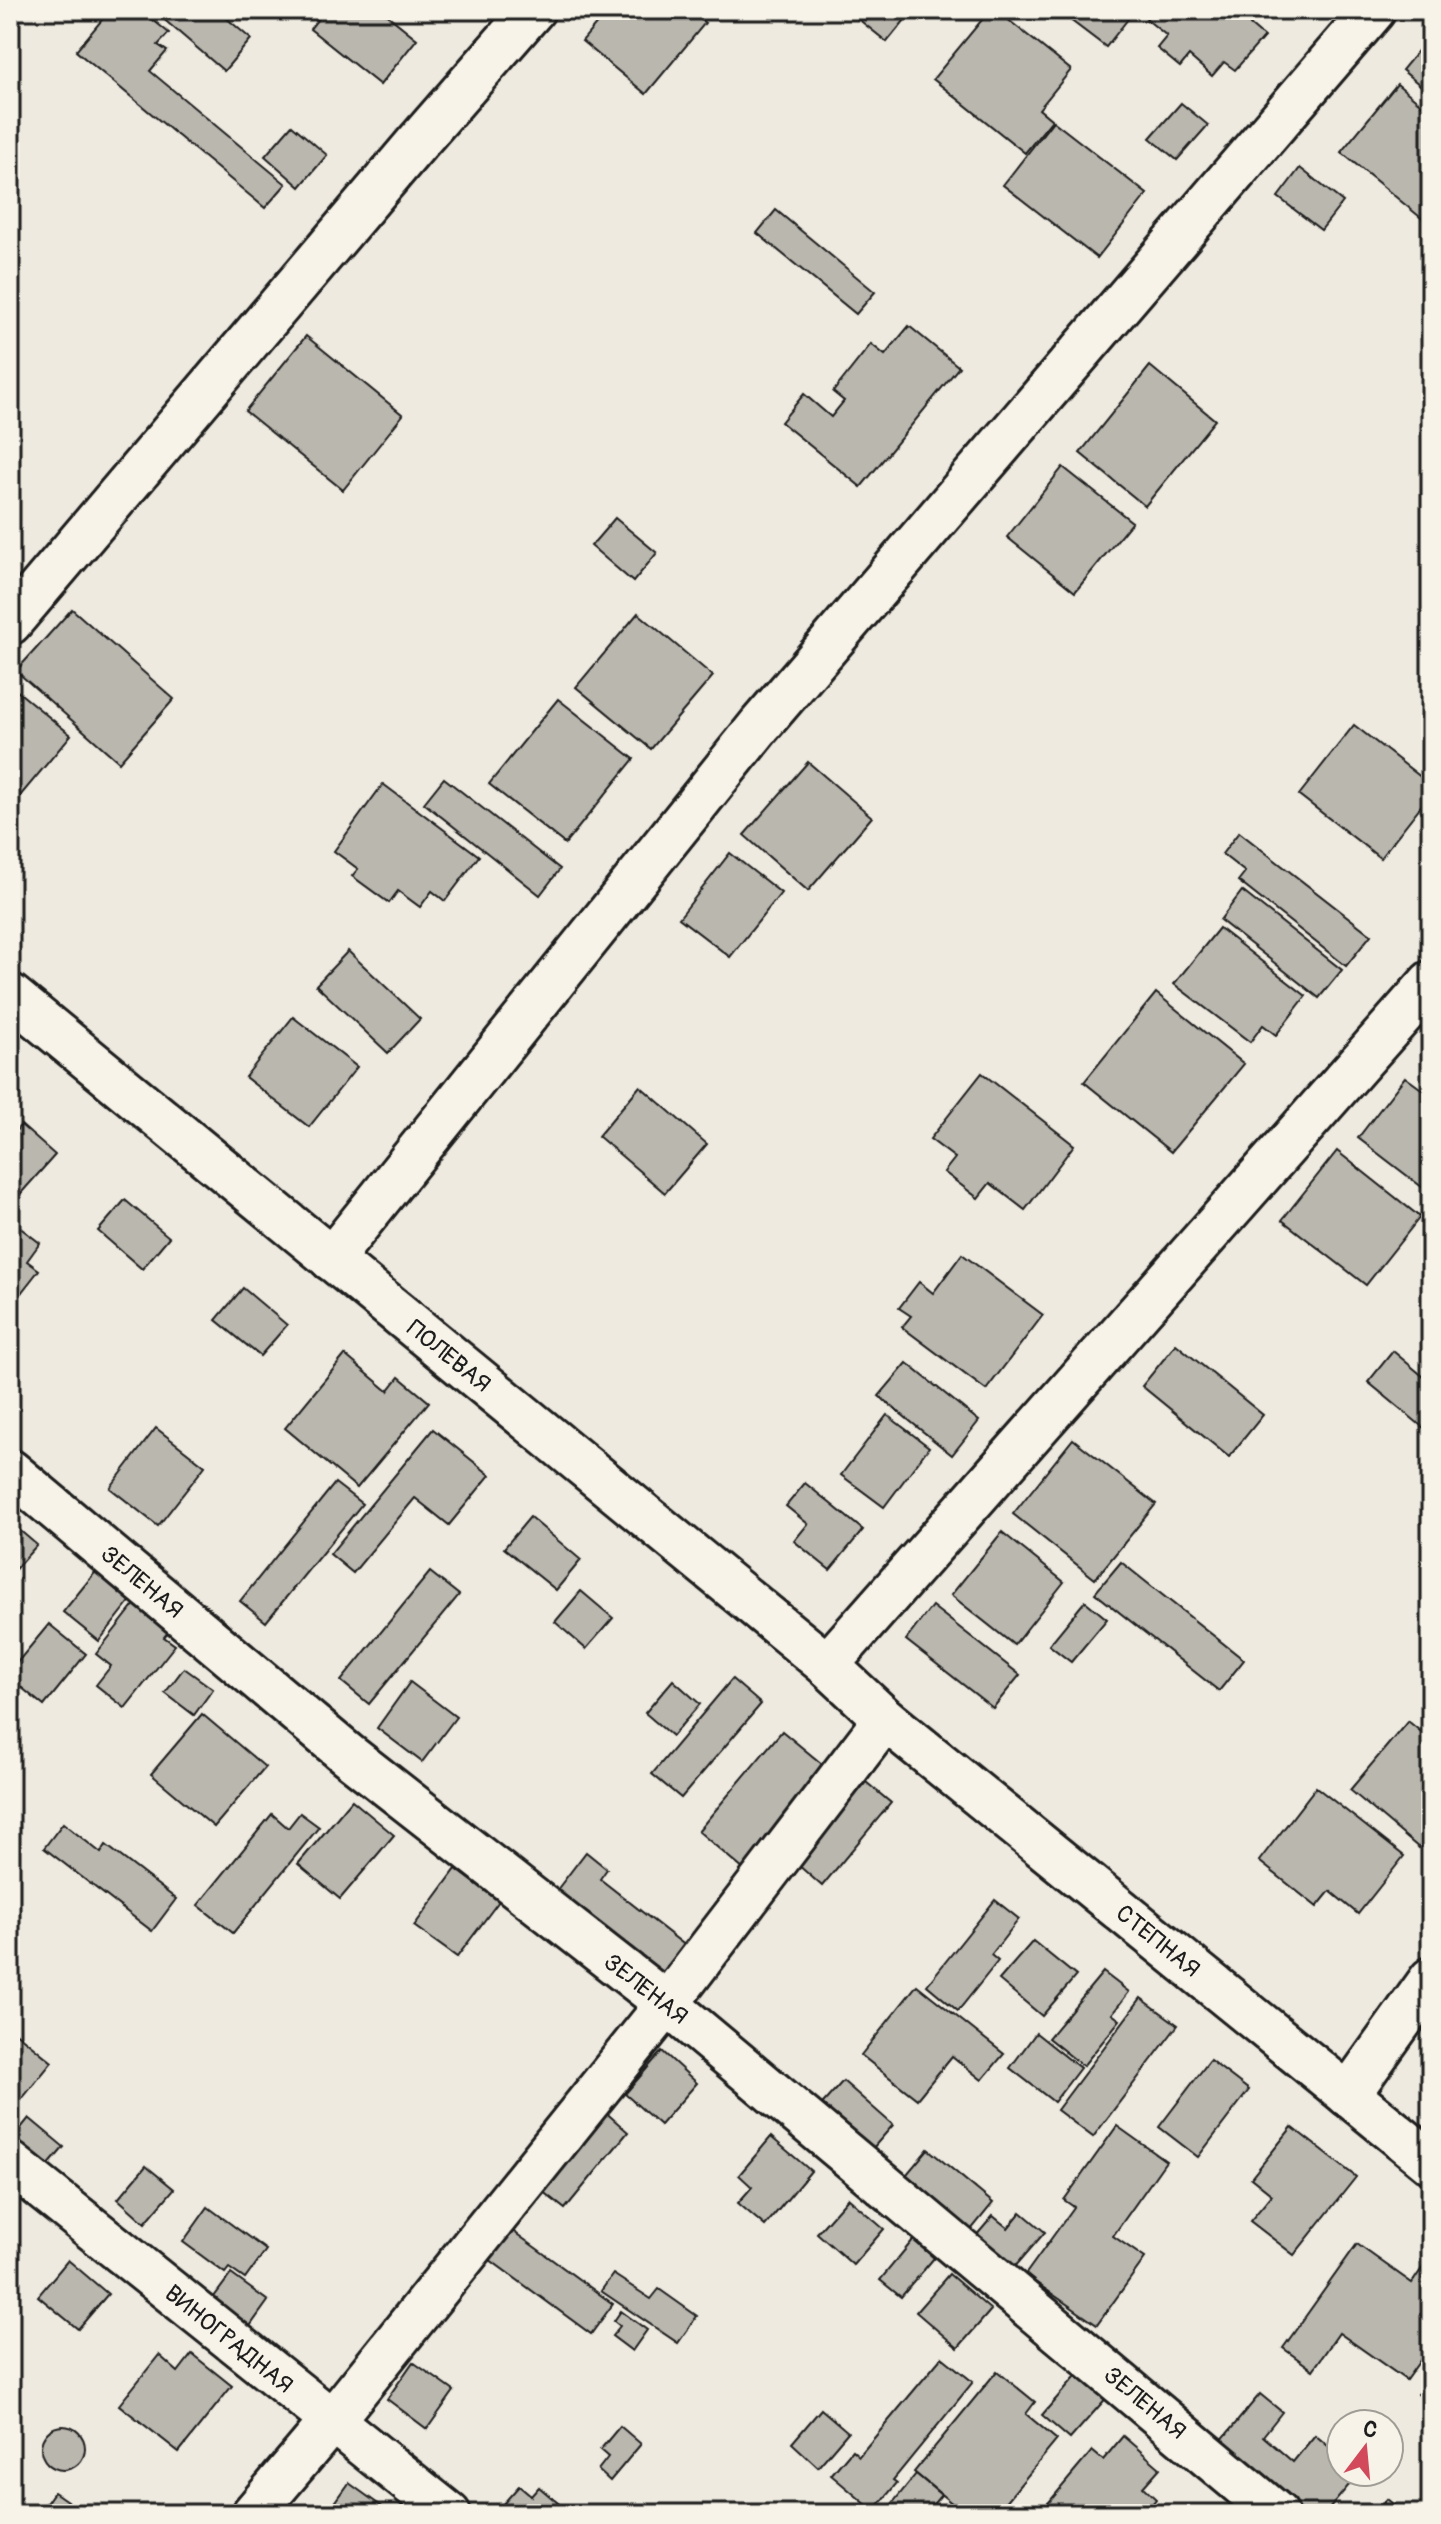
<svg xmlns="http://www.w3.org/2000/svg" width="1441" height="2524" viewBox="0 0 1441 2524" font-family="Pangolin,sans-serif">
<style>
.building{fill:#bab7af;stroke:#1c1c1c;stroke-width:2}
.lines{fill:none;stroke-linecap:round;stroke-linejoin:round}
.street-casing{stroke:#1c1c1c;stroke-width:48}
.street{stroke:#f7f3e8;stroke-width:42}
.labels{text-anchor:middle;stroke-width:6;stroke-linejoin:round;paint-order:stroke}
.street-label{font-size:24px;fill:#1c1c1c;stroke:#f7f3e8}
</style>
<rect width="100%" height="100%" fill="#eeeae0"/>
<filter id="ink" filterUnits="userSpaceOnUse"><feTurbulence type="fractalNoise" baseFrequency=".0125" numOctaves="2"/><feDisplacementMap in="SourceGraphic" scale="16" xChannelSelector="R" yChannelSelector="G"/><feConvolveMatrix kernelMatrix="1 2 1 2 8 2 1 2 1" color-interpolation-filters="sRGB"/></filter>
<g filter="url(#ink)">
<!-- building -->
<g class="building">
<polygon points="110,10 141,10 169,33 158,45 167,51 150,71 286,184 265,208 76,51"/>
<polygon points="153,10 217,10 251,39 224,71"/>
<polygon points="325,10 381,10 417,39 380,85 310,29"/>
<polygon points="608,10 689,10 705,23 646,94 582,41"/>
<polygon points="847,10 913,10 887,42"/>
<polygon points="990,10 996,10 1071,70 1039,109 1052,120 1025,153 933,79"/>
<polygon points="1057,10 1117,10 1128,19 1106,47"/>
<polygon points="1154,10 1262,10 1250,25 1264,37 1235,70 1224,62 1212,76 1189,56 1180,67 1157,48 1167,36 1146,19"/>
<polygon points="1431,35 1431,94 1402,70"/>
<polygon points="1397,84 1431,112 1431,226 1341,152"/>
<polygon points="1181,103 1208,125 1177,160 1150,138"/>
<polygon points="1053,121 1147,194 1097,258 1003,185"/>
<polygon points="292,125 327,155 300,187 265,156"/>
<polygon points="1300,168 1343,202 1321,230 1278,197"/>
<polygon points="776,210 875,292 856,314 757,233"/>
<polygon points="909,326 959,367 861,487 781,422 804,394 831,417 844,401 833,392 871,344 885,355"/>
<polygon points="306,336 403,415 343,490 245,411"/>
<polygon points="1150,366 1215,420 1145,506 1080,453"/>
<polygon points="1063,467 1132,522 1075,592 1007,537"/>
<polygon points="615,518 657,553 633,582 591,546"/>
<polygon points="72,609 174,699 119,762 16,671"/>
<polygon points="638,613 713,676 651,749 576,687"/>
<polygon points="16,690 71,735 10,808 10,697"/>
<polygon points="558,699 634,759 565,844 489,784"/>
<polygon points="1354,725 1431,785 1431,793 1380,858 1299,795"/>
<polygon points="808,762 872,817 808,891 744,835"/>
<polygon points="444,778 560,869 540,895 424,803"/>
<polygon points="383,784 479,856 445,901 432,891 420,907 398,891 389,903 352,876 358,869 334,851"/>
<polygon points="1239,832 1371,935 1346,966 1238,881 1245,872 1222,854"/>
<polygon points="730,853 781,893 730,957 679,918"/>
<polygon points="1242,891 1342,970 1319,998 1220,920"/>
<polygon points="1219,928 1306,996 1276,1035 1263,1025 1250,1042 1174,984"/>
<polygon points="348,951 420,1019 388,1053 316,985"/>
<polygon points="1156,993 1244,1064 1171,1152 1084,1082"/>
<polygon points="293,1017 357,1067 309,1127 245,1077"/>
<polygon points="982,1073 1074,1145 1025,1210 990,1183 978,1198 944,1172 955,1158 930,1139"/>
<polygon points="1405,1077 1431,1096 1431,1194 1358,1138"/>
<polygon points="640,1086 707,1144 665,1193 598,1136"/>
<polygon points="21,1125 55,1155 14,1201 10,1197 10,1137"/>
<polygon points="1337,1151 1420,1217 1366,1285 1282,1220"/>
<polygon points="125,1200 169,1237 142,1269 98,1231"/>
<polygon points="10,1220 40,1243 27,1261 39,1270 10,1307"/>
<polygon points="962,1254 1043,1315 986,1390 902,1327 911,1316 899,1308 919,1282 933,1293"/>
<polygon points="243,1288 287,1325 260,1356 216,1320"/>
<polygon points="1176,1344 1263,1415 1229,1457 1142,1386"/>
<polygon points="1393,1351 1431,1383 1431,1434 1368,1382"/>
<polygon points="345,1355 388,1391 399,1377 429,1402 357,1488 285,1428"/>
<polygon points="907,1363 979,1421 952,1455 879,1396"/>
<polygon points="887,1415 929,1447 884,1507 841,1475"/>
<polygon points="156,1428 205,1466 158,1526 110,1488"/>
<polygon points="433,1429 490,1475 449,1525 415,1498 353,1573 330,1554"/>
<polygon points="1073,1439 1156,1504 1095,1579 1013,1514"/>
<polygon points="335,1483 362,1504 266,1622 240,1601"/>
<polygon points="805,1483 863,1530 830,1570 794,1541 808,1524 786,1506"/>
<polygon points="530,1517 581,1560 556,1590 504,1548"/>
<polygon points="10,1522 37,1545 10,1575"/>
<polygon points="1002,1532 1064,1582 1014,1645 951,1595"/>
<polygon points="1121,1562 1244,1660 1219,1691 1095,1593"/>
<polygon points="97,1570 132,1599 99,1641 63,1612"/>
<polygon points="430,1572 459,1595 369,1704 341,1681"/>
<polygon points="581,1591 613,1618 586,1649 555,1622"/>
<polygon points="139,1599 173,1626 164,1637 175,1645 125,1708 96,1685 111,1666 96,1654"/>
<polygon points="1085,1601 1107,1619 1071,1662 1049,1645"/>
<polygon points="932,1606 1020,1675 993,1708 906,1640"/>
<polygon points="49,1624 86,1654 44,1706 10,1678 10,1671"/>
<polygon points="184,1668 213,1689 194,1715 165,1693"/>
<polygon points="732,1679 761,1704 681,1798 652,1774"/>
<polygon points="673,1680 700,1704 672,1736 645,1713"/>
<polygon points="410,1682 456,1717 422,1762 377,1728"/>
<polygon points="202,1714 265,1767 214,1827 151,1774"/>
<polygon points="1408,1721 1431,1740 1431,1834 1419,1848 1350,1790"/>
<polygon points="782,1731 828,1769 744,1870 698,1831"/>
<polygon points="866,1782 891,1803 822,1886 797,1864"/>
<polygon points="1316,1787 1404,1856 1358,1914 1330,1891 1317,1907 1259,1861"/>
<polygon points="352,1800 394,1835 340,1899 298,1864"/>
<polygon points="300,1813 319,1827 233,1933 198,1905 272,1814 288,1828"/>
<polygon points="63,1823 101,1853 106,1845 176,1899 152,1931 44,1848"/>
<polygon points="586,1852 607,1869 600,1879 687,1947 657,1984 550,1899"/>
<polygon points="456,1869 499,1901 457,1957 414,1926"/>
<polygon points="995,1900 1019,1919 991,1955 998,1961 958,2011 927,1985"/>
<polygon points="1033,1941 1076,1976 1042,2016 999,1980"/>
<polygon points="1103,1972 1129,1992 1112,2014 1120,2020 1083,2066 1048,2038"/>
<polygon points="917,1985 1004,2054 982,2080 952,2056 917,2099 861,2055"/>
<polygon points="1141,1998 1178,2025 1093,2137 1057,2110"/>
<polygon points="13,2030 52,2062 13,2110 10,2108 10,2034"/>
<polygon points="1036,2033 1080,2068 1054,2102 1010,2068"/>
<polygon points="662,2051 697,2083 660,2125 625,2094"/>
<polygon points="1210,2060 1249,2090 1198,2157 1159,2127"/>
<polygon points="843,2081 893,2125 866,2156 815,2112"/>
<polygon points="602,2109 628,2132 565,2209 537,2187"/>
<polygon points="29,2118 64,2147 47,2167 12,2139"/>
<polygon points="1117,2126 1166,2161 1113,2236 1145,2258 1097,2325 1025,2275 1074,2207 1064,2200"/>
<polygon points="1292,2127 1356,2177 1294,2255 1250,2221 1272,2195 1251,2178"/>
<polygon points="771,2137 811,2171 765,2226 738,2203 752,2187 739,2175"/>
<polygon points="928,2149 993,2203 962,2241 896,2187"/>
<polygon points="146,2166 174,2189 145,2223 118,2199"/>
<polygon points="848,2198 884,2229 853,2265 817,2233"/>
<polygon points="208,2207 266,2250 245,2279 229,2268 225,2273 183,2242"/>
<polygon points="1021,2212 1045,2232 1007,2276 969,2244 993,2216 1008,2228"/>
<polygon points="503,2224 613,2304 591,2334 482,2254"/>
<polygon points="913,2240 934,2258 901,2297 880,2280"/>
<polygon points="1357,2244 1412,2283 1431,2255 1431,2345 1406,2380 1339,2333 1313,2370 1283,2348"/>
<polygon points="68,2260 108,2294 78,2329 38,2296"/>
<polygon points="231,2274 268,2301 245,2333 208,2305"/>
<polygon points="613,2274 651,2299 659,2289 697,2316 678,2343 601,2291"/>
<polygon points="949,2274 991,2310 958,2348 916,2312"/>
<polygon points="621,2311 647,2330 632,2351 612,2336 620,2326 614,2321"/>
<polygon points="192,2354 232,2386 179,2452 119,2405 159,2355 178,2372"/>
<polygon points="942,2357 973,2382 893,2480 897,2483 874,2511 831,2475 852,2450 859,2456"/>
<polygon points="413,2362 454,2391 427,2429 387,2399"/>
<polygon points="1081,2370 1109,2395 1070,2439 1042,2415"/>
<polygon points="997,2371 1035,2402 1026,2414 1057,2440 996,2514 965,2514 914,2472"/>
<polygon points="1431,2377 1431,2404 1418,2394"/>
<polygon points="1260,2394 1282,2412 1263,2436 1293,2462 1315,2435 1341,2457 1341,2472 1359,2473 1325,2514 1295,2514 1215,2448"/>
<polygon points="821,2409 848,2432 818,2467 792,2443"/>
<polygon points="620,2426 641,2444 610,2481 598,2470 608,2457 600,2450"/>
<circle cx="63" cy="2448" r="22"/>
<polygon points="1123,2436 1160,2468 1143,2487 1156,2499 1144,2514 1114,2514 1111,2512 1109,2514 1039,2514 1092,2451 1103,2460"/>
<polygon points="916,2474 941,2495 925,2514 884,2514"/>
<polygon points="349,2483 392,2514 327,2514"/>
<polygon points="519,2486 531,2496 539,2487 571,2514 515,2514 503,2504"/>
<polygon points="54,2492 86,2514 43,2514 40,2512"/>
<polygon points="1387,2499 1405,2514 1374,2514"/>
</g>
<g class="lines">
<!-- street casing -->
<g class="street-casing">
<g id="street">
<polyline points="10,623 416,144 533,10"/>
<polyline points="10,995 827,1665 885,1719 1431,2162"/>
<polyline points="331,1259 760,725 1374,10"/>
<polyline points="10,1471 347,1754 667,2004 1277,2514"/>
<polyline points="827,1665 1431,982"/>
<polyline points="1348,2095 1431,1979"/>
<polyline points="10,2163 449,2514"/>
<polyline points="253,2514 331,2422 667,2004 885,1719"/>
</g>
</g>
<!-- street -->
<use href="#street" class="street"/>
</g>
</g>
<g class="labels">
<!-- street labels -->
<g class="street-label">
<text transform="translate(449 1356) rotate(39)" y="8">ПОЛЕВАЯ</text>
<text transform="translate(142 1582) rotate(40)" y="8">ЗЕЛЕНАЯ</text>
<text transform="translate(1158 1941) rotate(39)" y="8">СТЕПНАЯ</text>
<text transform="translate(646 1989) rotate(38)" y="8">ЗЕЛЕНАЯ</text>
<text transform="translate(229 2339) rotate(39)" y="8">ВИНОГРАДНАЯ</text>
<text transform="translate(1145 2403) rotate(40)" y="8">ЗЕЛЕНАЯ</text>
</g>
</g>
<!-- margin -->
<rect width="1441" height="2524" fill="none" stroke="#f7f3e8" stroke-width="40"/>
<rect x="20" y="20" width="1401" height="2484" fill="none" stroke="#1c1c1c" stroke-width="3" filter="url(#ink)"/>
<!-- north arrow -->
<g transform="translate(1365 2448) rotate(16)"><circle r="38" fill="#f7f3e8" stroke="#9f9d96" stroke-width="2"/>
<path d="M0-6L14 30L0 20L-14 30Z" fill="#d1495b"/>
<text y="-12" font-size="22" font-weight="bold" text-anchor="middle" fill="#1c1c1c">С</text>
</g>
</svg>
